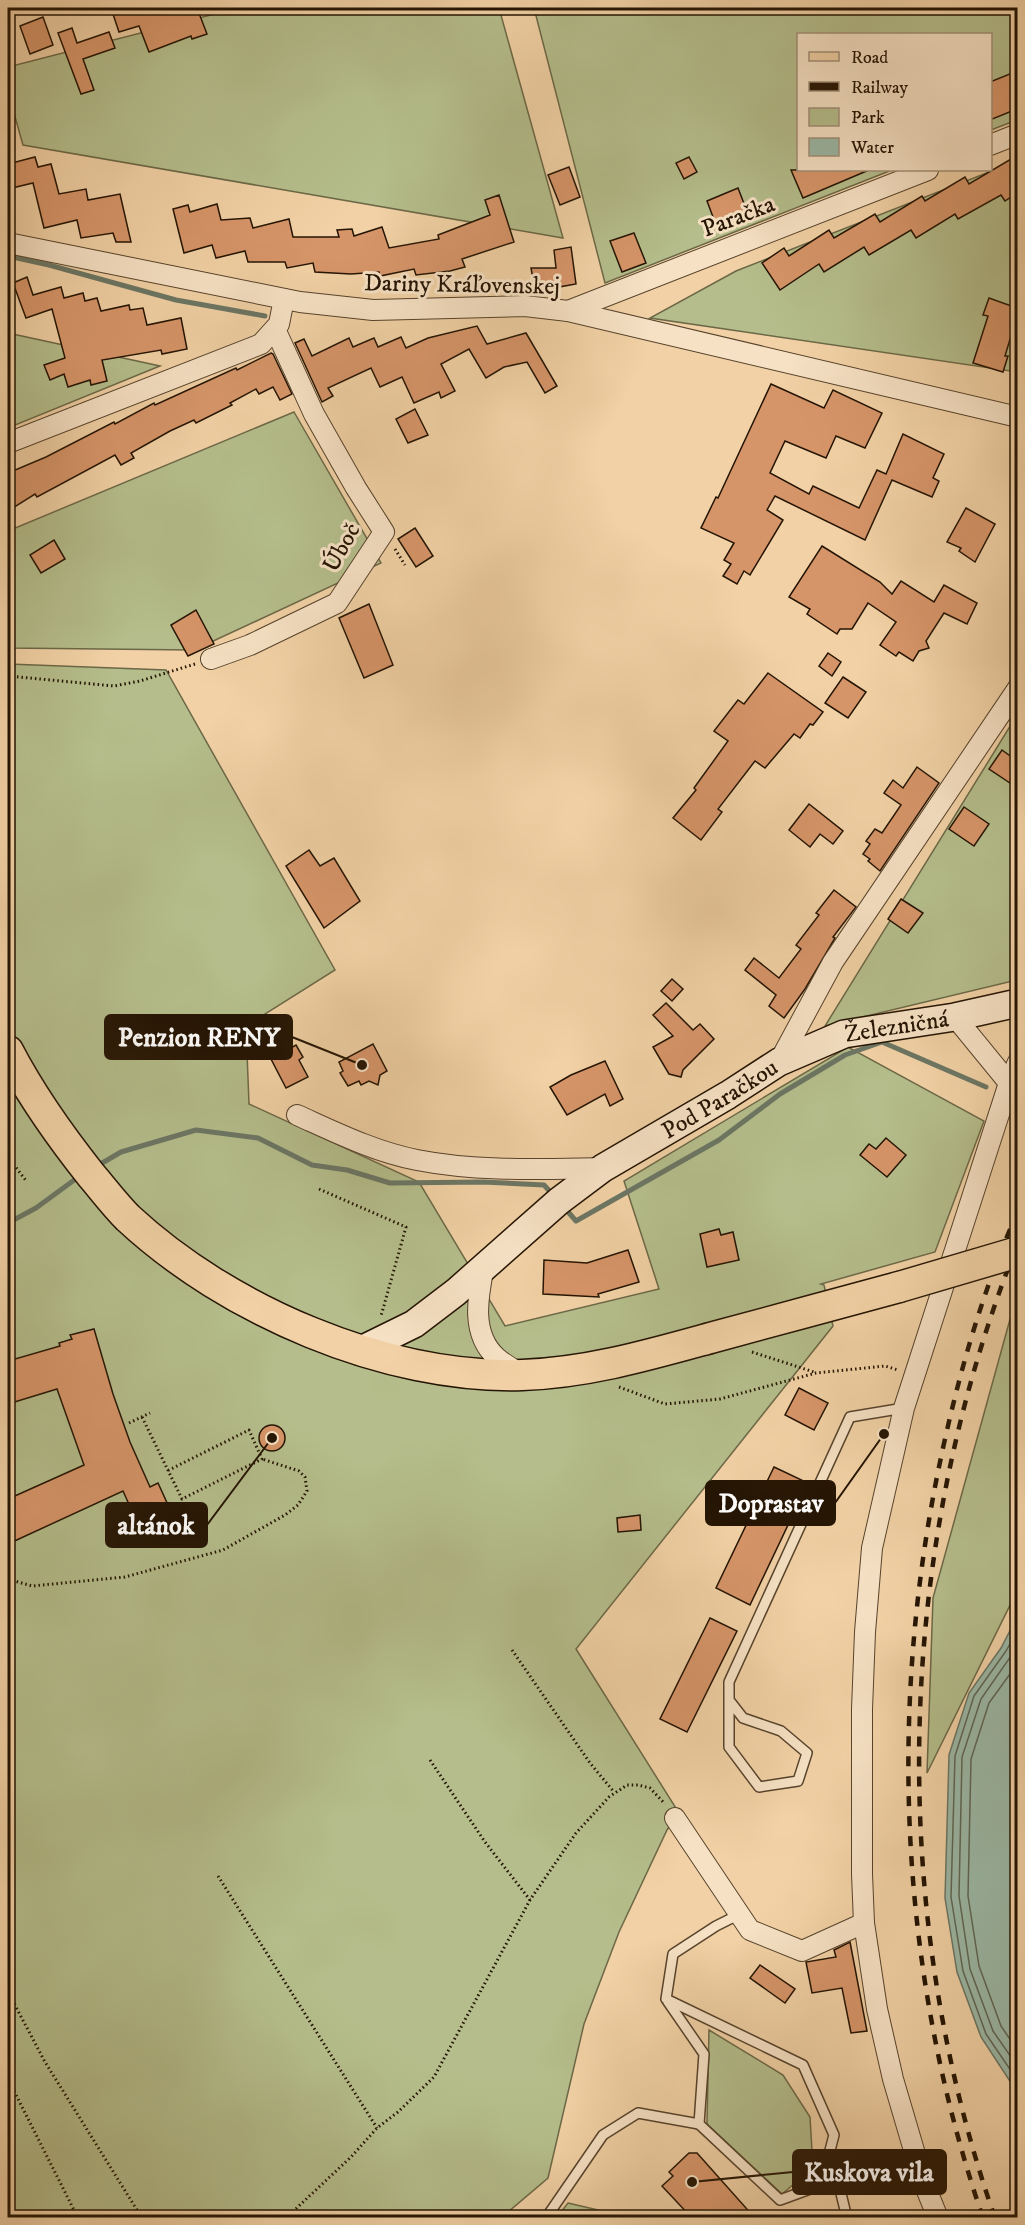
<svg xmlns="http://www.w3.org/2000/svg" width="1025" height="2225" viewBox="0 0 1025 2225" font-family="'IM FELL DW Pica',serif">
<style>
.green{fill:#b4bd8b;stroke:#6c6847;stroke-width:1.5}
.water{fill:#9bb7a5;stroke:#6b7664;stroke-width:1.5}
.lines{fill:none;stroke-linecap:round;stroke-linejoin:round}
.shore{stroke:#606654;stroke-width:1.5}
.stream{stroke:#6b7664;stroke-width:5}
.building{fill:#d69569;stroke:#241403;stroke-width:1.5}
.lane-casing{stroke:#57432c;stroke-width:12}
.street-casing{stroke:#57432c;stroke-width:22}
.secondary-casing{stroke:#241403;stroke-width:30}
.primary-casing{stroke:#241403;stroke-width:33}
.path{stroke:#241403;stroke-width:3;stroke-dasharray:1.5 3;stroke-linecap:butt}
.lane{stroke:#f6e1c4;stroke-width:9}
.street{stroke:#f6e1c4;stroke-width:20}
.secondary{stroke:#f6e1c4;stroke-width:27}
.primary{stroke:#f1d1a5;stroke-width:30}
.rail{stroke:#241403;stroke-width:4.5;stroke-dasharray:10 10;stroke-linecap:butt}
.primary-bridge-casing{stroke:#241403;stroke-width:33;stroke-linecap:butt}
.primary-bridge{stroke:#f1d1a5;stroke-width:30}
.labels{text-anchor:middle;stroke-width:6;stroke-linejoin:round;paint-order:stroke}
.street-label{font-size:24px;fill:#241403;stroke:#f6e1c4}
.leader{fill:none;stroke:#241403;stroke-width:2}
.callout-dot{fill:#241403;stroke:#f6e1c4;stroke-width:2}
.callout{fill:#241403;stroke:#241403;stroke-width:2}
.callout-label{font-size:26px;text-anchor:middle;font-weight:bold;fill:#fff}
</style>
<rect width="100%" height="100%" fill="#f1d1a5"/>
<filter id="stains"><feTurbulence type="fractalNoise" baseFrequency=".00333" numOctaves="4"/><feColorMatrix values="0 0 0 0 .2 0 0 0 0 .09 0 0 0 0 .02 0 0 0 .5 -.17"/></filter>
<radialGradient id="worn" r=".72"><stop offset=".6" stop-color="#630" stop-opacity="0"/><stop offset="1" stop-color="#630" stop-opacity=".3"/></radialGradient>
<!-- green -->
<g class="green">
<polygon points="238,8 499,8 563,238 23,145 8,92 8,67"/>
<polygon points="534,8 1017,8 1017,120 991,130 990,34 798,34 798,170 892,170 605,283"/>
<polygon points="1017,161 1017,372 650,318 736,271"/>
<polygon points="8,333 160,366 8,428"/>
<polygon points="294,412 381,563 194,650 8,648 8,531"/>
<polygon points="8,664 166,670 335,970 246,1026 249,1104 419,1182 505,1326 659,1289 624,1181 848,1047 984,1121 935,1252 821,1284 824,1285 833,1326 576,1649 679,1813 667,1830 619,1932 584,2024 548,2178 502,2217 8,2218"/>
<polygon points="1017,715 1017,980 825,1026"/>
<polygon points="1017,1294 1017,1591 927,1773 933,1598"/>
<polygon points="709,2030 783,2075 810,2117 813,2168 782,2194 707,2124"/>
<polygon points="568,2203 628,2217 557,2217"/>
</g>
<!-- water -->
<polygon class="water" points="1017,1617 1017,2092 981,2037 957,1972 945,1898 949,1755 969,1693 1001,1648"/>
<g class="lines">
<!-- shore -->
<g class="shore">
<polyline points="1018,1630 1006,1651 974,1696 955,1756 951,1897 963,1971 986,2034 1018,2081"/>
<polyline points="1018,1646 981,1699 962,1757 959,1896 970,1969 993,2031 1018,2067"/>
<polyline points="1018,1663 989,1703 971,1759 968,1896 979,1966 1001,2026 1018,2051"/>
</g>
<!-- stream -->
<g class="stream">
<polyline points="8,256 49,265 176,300 265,316"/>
<polyline points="1016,1103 1018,1104"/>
<polyline points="97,1166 121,1152 196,1130 258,1138 312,1165 347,1170 390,1183 483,1182 544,1185 553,1195"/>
<polyline points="563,1206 576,1221 719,1140 780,1094 845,1055 882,1042 986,1087"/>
<polyline points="8,1223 36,1208 81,1175"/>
</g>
</g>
<!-- building -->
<g class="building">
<polygon points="111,8 197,8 207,34 192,39 191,36 149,52 139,26 119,32"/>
<polygon points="43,17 53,45 30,54 20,26"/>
<polygon points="72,28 77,43 109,32 115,48 83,59 94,90 81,94 58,33"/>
<polygon points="1017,71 1017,109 990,120 990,82"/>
<polygon points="35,157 38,167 51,164 59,194 86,189 88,200 120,194 131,242 116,242 113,233 81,238 77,220 44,228 33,183 8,189 8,164"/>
<polygon points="689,157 697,172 684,179 676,163"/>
<polygon points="1011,159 1017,170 1017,193 1005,201 1001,195 958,219 955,214 916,238 911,230 869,255 864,247 824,272 819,264 780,290 762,263 784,248 789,256 829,230 834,238 875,214 880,222 922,196 925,201 965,177 969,184"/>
<polygon points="569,167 580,197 560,205 548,175"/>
<polygon points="791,170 869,170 803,198"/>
<polygon points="738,188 750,219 719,233 707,201"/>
<polygon points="499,195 514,242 462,259 465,267 450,271 416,275 414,269 380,276 379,272 351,274 315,272 313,263 287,268 285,262 248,262 245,251 216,258 212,245 184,253 173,209 188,205 190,212 217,204 221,220 250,218 253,228 289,219 293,237 339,237 337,230 352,229 354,236 382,227 389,248 439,239 438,235 490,215 485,200"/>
<polygon points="634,233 646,263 622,272 610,241"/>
<polygon points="571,247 576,284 559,287 559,284 534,285 531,268 556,268 554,250"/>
<polygon points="27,277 33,295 61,287 64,298 83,293 85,301 97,298 101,311 129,305 130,310 143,308 147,325 181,318 187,349 162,354 161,350 102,360 107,381 91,385 90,380 68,387 64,374 50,380 44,365 65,358 52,309 26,318 13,283"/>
<polygon points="989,298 1017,308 1017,316 1005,356 1008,356 1003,372 973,363 988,316 983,315"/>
<polygon points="477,326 487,344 526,333 557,386 545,393 527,362 504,367 486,378 469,349 441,364 455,391 441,398 439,392 414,403 402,377 380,387 371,368 328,388 333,396 322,402 295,343 304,339 312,356 349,338 353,347 374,338 378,347 401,337 406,348 428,338"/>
<polygon points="271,353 273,354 292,394 280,400 273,387 259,394 256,389 230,403 232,405 196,423 194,420 170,431 131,453 134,458 121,465 115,455 37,497 35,494 8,511 8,473 46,457 114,422 115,424 154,403 155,405 236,368 237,370"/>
<polygon points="771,384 824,408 833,390 882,413 865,448 836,436 826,458 785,441 770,473 809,494 813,486 859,508 877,470 886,474 903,434 944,454 933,478 939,481 932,497 892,480 865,540 775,496 767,510 783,520 750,575 744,571 737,584 723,576 731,564 724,560 734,543 701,528 716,497 718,498"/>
<polygon points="415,409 428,435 408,443 396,419"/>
<polygon points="966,508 995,524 975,562 959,551 961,548 947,542"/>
<polygon points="415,528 433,556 416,567 398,539"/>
<polygon points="54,540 65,559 41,573 30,555"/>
<polygon points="822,546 880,582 892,594 901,581 934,602 944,585 977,603 967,624 944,613 926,641 929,648 919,651 913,661 899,652 896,656 880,645 896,622 868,603 852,629 840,629 837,634 807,614 810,609 789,597"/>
<polygon points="369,604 393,665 364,678 339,618"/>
<polygon points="196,610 214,644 188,656 171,625"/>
<polygon points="828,653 841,662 832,676 819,666"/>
<polygon points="768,673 823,712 813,725 810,724 800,738 794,734 765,768 755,761 718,809 722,812 701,840 673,818 696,790 694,788 728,741 714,731 738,700 744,704"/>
<polygon points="843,677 866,692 848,718 825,703"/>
<polygon points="1002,750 1017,761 1017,772 1010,783 989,769"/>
<polygon points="917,767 939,783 880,871 868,861 870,859 863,854 870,844 866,841 875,829 882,833 901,805 884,793 893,780 903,788"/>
<polygon points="809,804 843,831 833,844 820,834 810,847 789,830"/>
<polygon points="964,807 989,824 974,846 949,829"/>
<polygon points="309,850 320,866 334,858 360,901 324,928 286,866"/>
<polygon points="834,890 856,907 833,937 835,938 805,989 784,1018 769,1006 776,995 745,970 754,958 779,978 801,949 796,945 819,915 816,913"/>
<polygon points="901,899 923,913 908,933 888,919"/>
<polygon points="672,979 683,989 672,1001 661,991"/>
<polygon points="666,1003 693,1030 700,1024 714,1039 683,1070 681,1077 669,1074 653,1047 673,1036 653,1015"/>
<polygon points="373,1044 387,1071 380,1075 378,1085 369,1081 361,1085 359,1081 348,1086 340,1073 343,1071 339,1062"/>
<polygon points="296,1045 303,1057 299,1060 308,1077 286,1088 271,1059"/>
<polygon points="605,1061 623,1099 610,1106 605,1094 567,1115 550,1087 571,1075"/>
<polygon points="886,1138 906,1155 887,1177 860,1155 869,1144 876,1149"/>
<polygon points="719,1229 721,1235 733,1232 739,1260 707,1267 700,1234"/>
<polygon points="628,1250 639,1282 598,1294 599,1297 543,1294 544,1260 587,1263"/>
<polygon points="94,1329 113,1394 130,1442 150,1487 158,1483 168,1505 136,1520 123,1491 8,1544 8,1499 84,1465 57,1389 8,1404 8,1361 60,1346 59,1343 72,1339 70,1335"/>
<polygon points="799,1388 828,1403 814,1430 785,1415"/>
<circle cx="272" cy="1438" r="13"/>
<polygon points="774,1467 808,1483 750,1605 716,1588"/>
<polygon points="640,1515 641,1530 618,1532 617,1518"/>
<polygon points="710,1618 737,1631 687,1732 660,1719"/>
<polygon points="850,1942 867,2031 851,2033 842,1988 812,1993 806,1962 836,1957 834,1950"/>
<polygon points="760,1965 795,1989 785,2003 750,1978"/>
<polygon points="689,2153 697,2153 754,2217 691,2217 662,2186 673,2176 669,2172"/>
</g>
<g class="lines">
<!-- lane casing -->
<g class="lane-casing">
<g id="lane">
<polyline points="729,1700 743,1718 781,1731 807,1753 798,1781 759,1787 729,1747 729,1682 850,1417 904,1408"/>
<polyline points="666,1999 803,2065 834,2135 821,2185 780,2200 699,2124 704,2054 666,1999 673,1954 716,1926 740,1914"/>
<polyline points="831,2153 847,2218"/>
<polyline points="546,2218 603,2135 638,2113 699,2124"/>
</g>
</g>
<!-- street casing -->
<g class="street-casing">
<g id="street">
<polyline points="990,145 1018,134"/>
<polyline points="8,243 300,302 373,310 525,306 568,311 1018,417"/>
<polyline points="568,311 928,170"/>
<polyline points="8,443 261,344 279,324 284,299"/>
<polyline points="211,659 250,645 337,603 384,532 356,488 314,414 275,329"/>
<polyline points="955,1017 1009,1083"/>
<polyline points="779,1062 833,962 1018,688"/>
<path d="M 297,1115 C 335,1132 375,1152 417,1160 C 478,1172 541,1169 603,1168"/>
<path d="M 484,1266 C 478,1296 470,1334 497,1358 C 504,1364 513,1369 521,1374"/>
<polyline points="675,1818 750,1930 802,1951 864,1923"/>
<polyline points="938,2218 923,2181 893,2079 877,2009 864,1923 862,1874 862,1709 865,1632 872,1548 904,1408 1009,1083 1018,1062"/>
</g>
</g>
<!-- secondary casing -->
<g class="secondary-casing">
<g id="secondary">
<path id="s1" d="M 359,1351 L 414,1324 L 456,1292 L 559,1201 L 603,1168 L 728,1095 L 779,1062 L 844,1034 L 955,1017 L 1018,1003"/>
</g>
</g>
<!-- primary casing -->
<g class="primary-casing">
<path id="primary" d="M 8,1051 C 31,1095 60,1136 91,1175 C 103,1189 115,1205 128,1218 C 227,1310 386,1379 522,1375 C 588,1373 652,1354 714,1337 C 776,1320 837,1304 899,1287"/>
</g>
<!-- path -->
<g class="path">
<polyline points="395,549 405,565"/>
<polyline points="8,676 114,686 140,681 195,664"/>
<polyline points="8,1157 27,1182"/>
<polyline points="319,1189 406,1227 381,1316"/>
<polyline points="752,1352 814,1372"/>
<polyline points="619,1387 665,1404 720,1399 816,1373 885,1366 898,1370"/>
<polyline points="142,1417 182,1499 262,1459 249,1430 167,1471"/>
<polyline points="129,1423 150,1413"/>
<polyline points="8,1579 32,1586 125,1577 223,1550 285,1515 298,1505 307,1491 305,1477 299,1471 262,1459"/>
<polyline points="512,1650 590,1763 614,1792"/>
<polyline points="430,1760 485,1842 530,1900"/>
<polyline points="218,1876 377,2128"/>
<polyline points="8,1992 45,2062 142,2218"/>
<polyline points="8,2079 78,2218"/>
<polyline points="286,2218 351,2157 377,2128 398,2112 434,2077 530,1900 576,1833 609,1797 627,1785 638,1785 650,1788 665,1804"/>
</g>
<!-- lane -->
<use href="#lane" class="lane"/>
<!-- street -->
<use href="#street" class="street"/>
<!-- secondary -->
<use href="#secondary" class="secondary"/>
<!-- primary -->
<use href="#primary" class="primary"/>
<!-- rail -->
<g class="rail">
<path d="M 983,2218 C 898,1970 887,1703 943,1448 C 961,1366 984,1287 1018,1211"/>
<path d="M 995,2218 C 886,1906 895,1549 1018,1243"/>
</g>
<!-- primary-bridge casing -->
<g class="primary-bridge-casing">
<polyline id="primary-bridge" points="899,1287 1018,1252"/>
</g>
<!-- primary-bridge -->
<use href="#primary-bridge" class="primary-bridge"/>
</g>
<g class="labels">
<!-- street labels -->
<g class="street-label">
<text transform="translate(738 216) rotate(-21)" y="8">Paračka</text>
<text transform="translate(462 284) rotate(1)" y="8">Dariny Kráľovenskej</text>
<text transform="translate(341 547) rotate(-61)" y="8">Úboč</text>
<text dy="8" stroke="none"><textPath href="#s1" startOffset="636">Železničná</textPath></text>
<text dy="8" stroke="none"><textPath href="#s1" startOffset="442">Pod Paračkou</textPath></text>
</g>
</g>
<!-- callouts -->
<path class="leader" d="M362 1065L292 1037M884 1434L835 1503M272 1438L207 1525M692 2182L793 2172"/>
<g class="callout-dot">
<circle cx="362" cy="1065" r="6"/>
<circle cx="884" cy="1434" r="6"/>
<circle cx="272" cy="1438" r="6"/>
<circle cx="692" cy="2182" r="6"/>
</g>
<g class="callout">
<rect x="105" y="1015" width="187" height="44" rx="6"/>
<rect x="706" y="1481" width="129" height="44" rx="6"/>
<rect x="106" y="1503" width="101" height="44" rx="6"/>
<rect x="793" y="2150" width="153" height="44" rx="6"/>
</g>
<g class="callout-label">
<text x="199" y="1046">Penzion RENY</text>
<text x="771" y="1512">Doprastav</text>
<text x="156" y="1534">altánok</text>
<text x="869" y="2181">Kuskova vila</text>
</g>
<!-- margin -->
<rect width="1025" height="2225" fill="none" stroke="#f1d1a5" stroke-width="30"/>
<rect x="9" y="9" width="1007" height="2207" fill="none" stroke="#241403" stroke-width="3"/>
<rect x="15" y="15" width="995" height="2195" fill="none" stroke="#241403" stroke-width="1.5"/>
<!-- legend -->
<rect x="797" y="33" width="195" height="138" fill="#f6e1c4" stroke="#a28f77" stroke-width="1.5"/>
<rect x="809" y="52" width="30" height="9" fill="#f1d1a5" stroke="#a28f77" stroke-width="1.5"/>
<text x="851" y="63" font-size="18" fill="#241403">Road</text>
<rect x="809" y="82" width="30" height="9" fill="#241403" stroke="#a28f77" stroke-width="1.5"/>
<text x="851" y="93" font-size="18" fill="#241403">Railway</text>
<rect x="809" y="108" width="30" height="18" fill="#b4bd8b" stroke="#a28f77" stroke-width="1.5"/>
<text x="851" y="123" font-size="18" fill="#241403">Park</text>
<rect x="809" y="138" width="30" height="18" fill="#9bb7a5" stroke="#a28f77" stroke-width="1.5"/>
<text x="851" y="153" font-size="18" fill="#241403">Water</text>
<rect width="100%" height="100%" filter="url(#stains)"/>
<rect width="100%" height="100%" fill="url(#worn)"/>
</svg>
